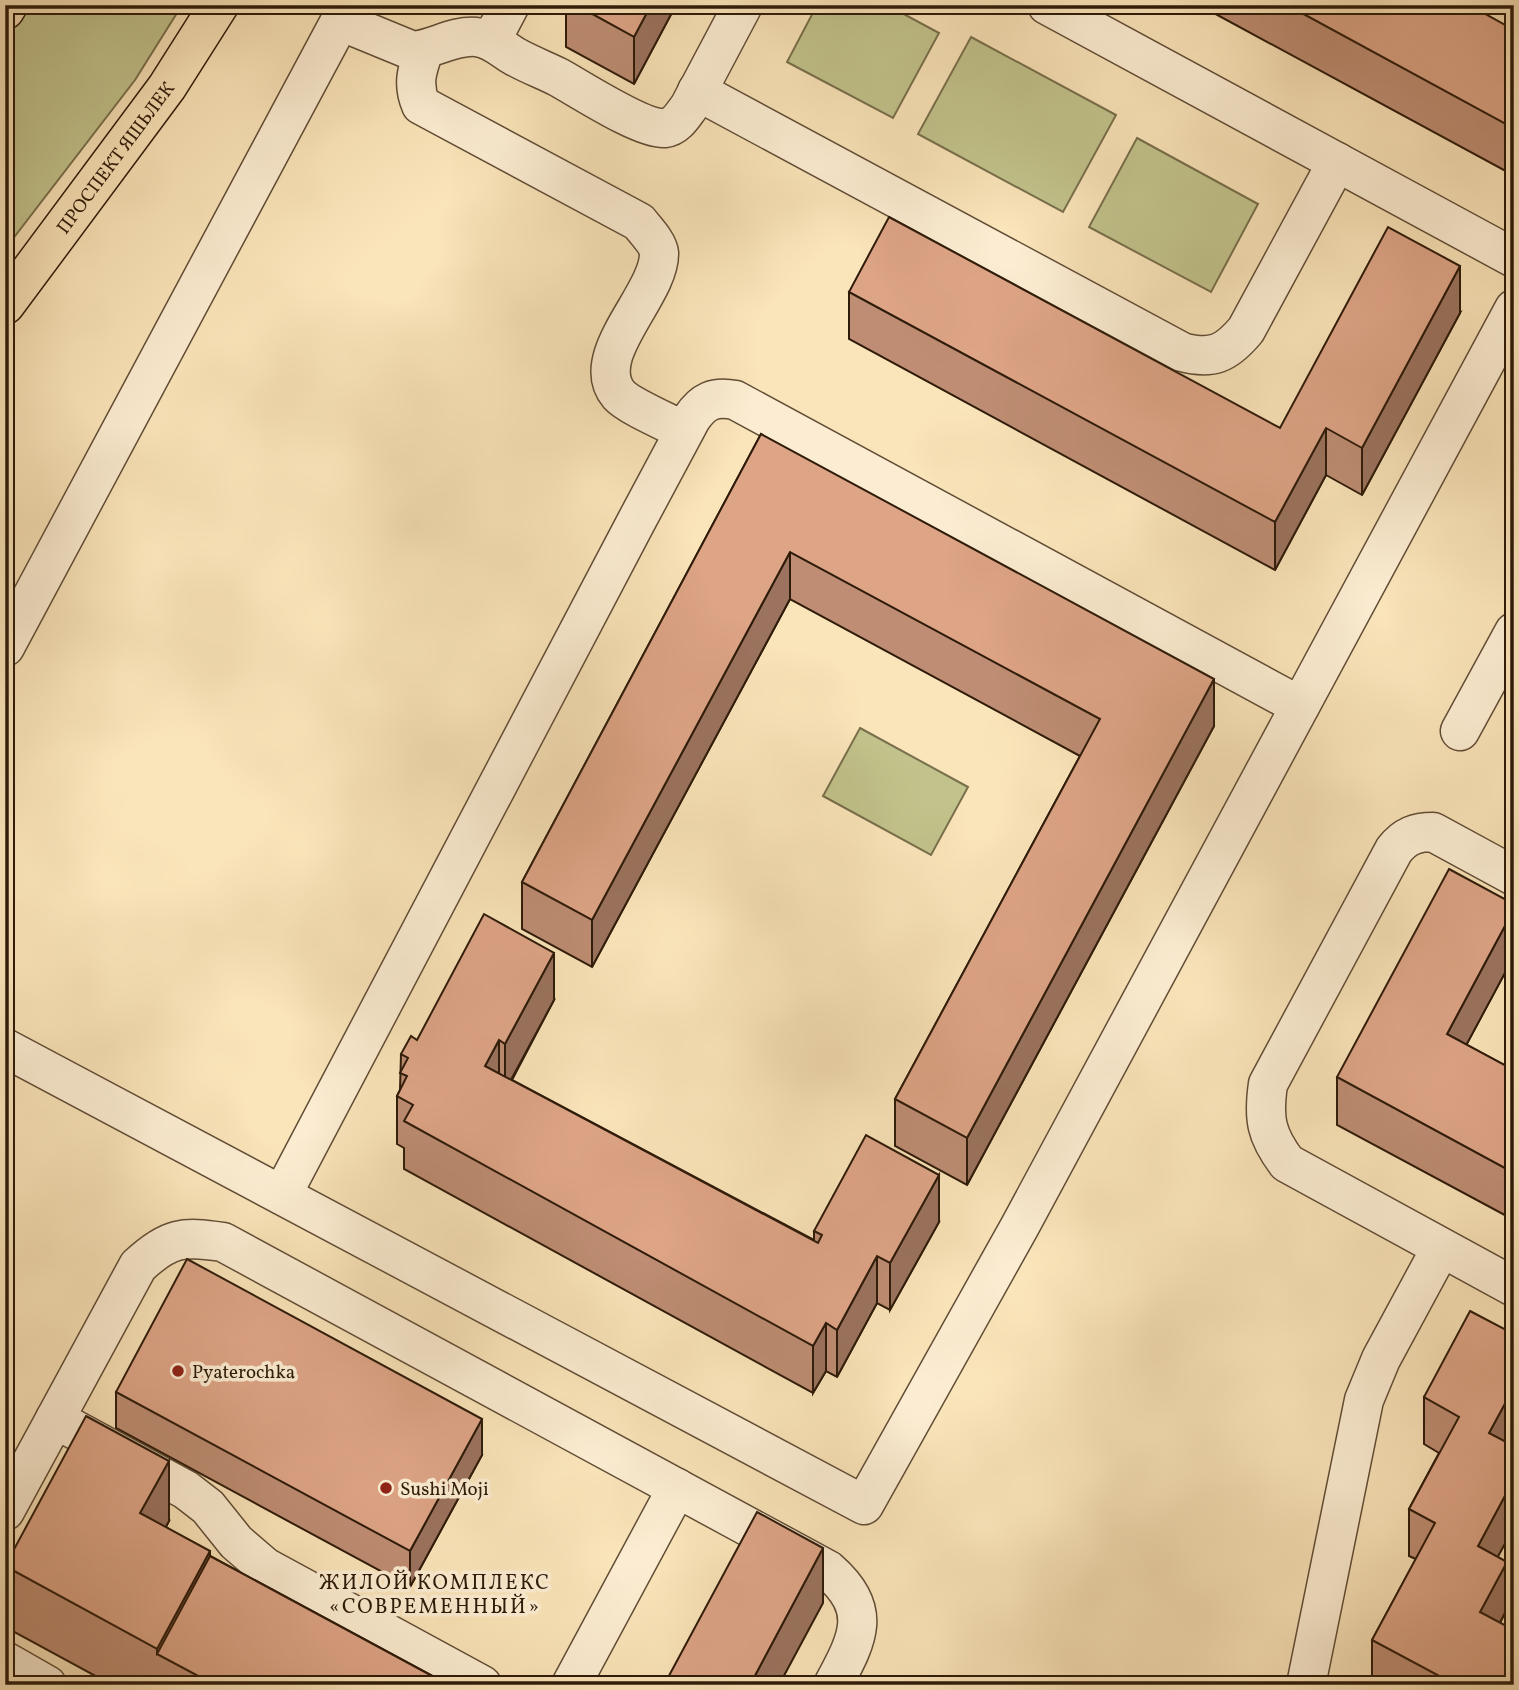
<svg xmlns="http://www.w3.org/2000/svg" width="1519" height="1690" viewBox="0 0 1519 1690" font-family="Vollkorn,serif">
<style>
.green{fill:#c2c38c;stroke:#786f4b;stroke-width:2}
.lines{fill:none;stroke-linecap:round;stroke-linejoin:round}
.minor-casing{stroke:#614d36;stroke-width:41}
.major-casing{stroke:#2e1b0a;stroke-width:41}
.minor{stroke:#fcedd2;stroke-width:38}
.major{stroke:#fae4b9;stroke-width:38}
.wall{fill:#be8d73;stroke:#2e1b0a;stroke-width:2}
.shaded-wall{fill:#9b735e;stroke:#2e1b0a;stroke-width:2}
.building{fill:#dda486;stroke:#2e1b0a;stroke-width:2}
.poi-dot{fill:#8f2418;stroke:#fcedd2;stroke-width:2.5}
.labels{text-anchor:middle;stroke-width:7;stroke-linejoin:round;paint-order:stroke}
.street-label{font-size:19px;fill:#2e1b0a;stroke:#fcedd2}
.poi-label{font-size:19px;fill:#2e1b0a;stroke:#fcedd2;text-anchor:start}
.neighbourhood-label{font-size:21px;letter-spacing:2px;fill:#2e1b0a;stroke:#fcedd2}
</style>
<rect width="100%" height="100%" fill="#fae4b9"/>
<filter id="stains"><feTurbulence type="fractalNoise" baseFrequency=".00286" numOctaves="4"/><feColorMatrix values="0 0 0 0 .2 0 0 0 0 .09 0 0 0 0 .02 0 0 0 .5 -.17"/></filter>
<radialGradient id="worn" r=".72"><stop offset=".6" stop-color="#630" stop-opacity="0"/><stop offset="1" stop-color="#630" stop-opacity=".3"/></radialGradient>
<!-- green -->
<g class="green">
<polygon points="20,5 142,5 161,8 182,5 135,80 5,249 5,29"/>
<polygon points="817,5 887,5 939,33 893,118 787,62"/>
<polygon points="971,37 1116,115 1063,212 918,134"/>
<polygon points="1137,138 1258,204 1211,292 1089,227"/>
<polygon points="860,728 968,787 931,855 823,796"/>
</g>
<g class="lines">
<!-- minor casing -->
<g class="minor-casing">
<g id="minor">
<polyline points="1047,5 1514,258"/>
<path d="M 340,21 L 413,51 C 434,49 454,35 476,37 C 491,38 502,49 514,56 C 528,64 544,70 558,77 C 580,89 642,130 665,128 C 676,127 683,115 689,107 L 743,5"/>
<polyline points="491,41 510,5"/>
<path d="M 424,50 C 417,70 412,84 421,105 L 639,222 C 645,230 658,243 659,253 C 660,295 586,356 619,395 C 629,406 669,423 684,431"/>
<path d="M 697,91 L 1182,352 C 1212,360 1226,354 1246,330 L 1337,162"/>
<polyline points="5,647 340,21 343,5"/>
<polyline points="1460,731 1514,632"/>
<path d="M 1514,876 L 1433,832 C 1416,832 1405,836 1394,850 L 1268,1084 C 1263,1119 1266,1135 1287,1163 L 1514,1287"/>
<polyline points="5,1048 864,1505 1020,1226 1514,309"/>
<path d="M 282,1195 L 636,522 L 691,419 C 703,401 714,396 735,400 L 1300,706"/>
<path d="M 55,1419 L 138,1266 C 169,1237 183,1236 223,1242 L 828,1570 C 874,1610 858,1638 833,1685"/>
<polyline points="5,1511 55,1419 186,1490 208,1507 236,1542 265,1567 482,1685"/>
<polyline points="5,1661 47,1685"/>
<polyline points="571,1685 677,1488"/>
<polyline points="1306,1685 1364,1400 1381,1359 1441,1248"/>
</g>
</g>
<!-- major casing -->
<g class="major-casing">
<g id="major">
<polyline points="5,10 8,5"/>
<path id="s1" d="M 5,305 L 167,87 L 219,5"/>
</g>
</g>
<!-- minor -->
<use href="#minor" class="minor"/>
<!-- major -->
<use href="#major" class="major"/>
</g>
<!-- wall -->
<g class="wall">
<polygon points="566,5 676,5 634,84 566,47"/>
<polygon points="1199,5 1469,5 1514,30 1514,174 1513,175"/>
<polygon points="849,292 1280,428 1460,313 1362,495 1326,475 1275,570 849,339"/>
<polygon points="761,434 1214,726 967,1185 895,1146 895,1099 1080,756 790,599 592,967 522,929 522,882"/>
<polygon points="1514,705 1514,760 1506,756 1506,719"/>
<polygon points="1514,904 1514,956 1466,1045 1514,1070 1514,1220 1337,1125 1337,1077"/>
<polygon points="554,1000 512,1080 814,1240 814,1231 939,1222 890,1310 877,1303 837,1377 826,1371 813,1393 404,1169 404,1148 397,1144 397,1096 400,1090 401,1054 417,1040"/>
<polygon points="116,1392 482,1455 410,1587 116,1428"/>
<polygon points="1424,1397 1514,1434 1509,1443 1514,1446 1514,1527 1498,1556 1507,1609 1500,1623 1514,1685 1372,1685 1372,1640 1416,1559 1409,1556 1409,1509 1439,1453 1424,1444"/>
<polygon points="169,1521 166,1527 210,1556 449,1685 112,1685 5,1627 5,1566"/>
</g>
<!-- shaded-wall -->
<g class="shaded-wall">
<polygon points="651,5 676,5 634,84 634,37"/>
<polygon points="1514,126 1514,174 1513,175 1513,128"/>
<polygon points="1460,266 1460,313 1362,495 1362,448"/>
<polygon points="1326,428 1326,475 1275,570 1275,522"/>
<polygon points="790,552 790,599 592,967 592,920"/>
<polygon points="1214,679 1214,726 967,1185 967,1138"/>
<polygon points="1514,909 1514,956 1447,1081 1447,1034"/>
<polygon points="554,953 554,1000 505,1091 505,1044"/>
<polygon points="499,1040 499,1088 485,1066"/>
<polygon points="939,1175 939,1222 890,1310 890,1263"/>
<polygon points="877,1256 877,1303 837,1377 837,1330"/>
<polygon points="826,1323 826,1371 813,1393 813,1346"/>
<polygon points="1514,1387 1514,1434 1489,1480 1489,1433"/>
<polygon points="482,1419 482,1455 410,1587 410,1551"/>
<polygon points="169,1461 169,1521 140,1574 140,1513"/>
<polygon points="1514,1479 1514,1527 1478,1593 1478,1546"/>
<polygon points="823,1548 823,1603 779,1685 750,1685"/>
<polygon points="210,1551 210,1611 157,1654 157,1649"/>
<polygon points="1507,1562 1507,1609 1480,1660 1480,1612"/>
</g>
<!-- building -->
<g class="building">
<polygon points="576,5 651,5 634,37"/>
<polygon points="1287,5 1469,5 1514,30 1514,126 1513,128"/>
<polygon points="889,217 1280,428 1388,227 1460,266 1362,448 1326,428 1275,522 849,292"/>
<polygon points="761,434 1214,679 967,1138 895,1099 1100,719 790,552 592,920 522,882"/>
<polygon points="1514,705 1514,723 1506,719"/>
<polygon points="1449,869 1514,904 1514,909 1447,1034 1514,1070 1514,1173 1337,1077"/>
<polygon points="484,914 554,953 505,1044 499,1040 485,1066 818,1243 822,1235 814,1231 866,1135 939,1175 890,1263 877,1256 837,1330 826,1323 813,1346 404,1121 413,1105 397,1096 407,1076 400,1073 408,1058 401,1054 411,1036 417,1040"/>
<polygon points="187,1259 482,1419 410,1551 116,1392"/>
<polygon points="1470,1311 1514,1334 1514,1387 1489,1433 1514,1446 1514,1479 1478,1546 1507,1562 1480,1612 1514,1630 1514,1685 1456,1685 1372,1640 1435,1523 1409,1509 1459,1417 1424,1397"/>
<polygon points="86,1416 169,1461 140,1513 210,1551 157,1649 5,1566"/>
<polygon points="757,1512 823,1548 750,1685 664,1685"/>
<polygon points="210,1556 449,1685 215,1685 157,1654"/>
</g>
<!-- markers -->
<g class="poi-dot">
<circle cx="178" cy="1371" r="7"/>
<circle cx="386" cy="1488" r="7"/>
</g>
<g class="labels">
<!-- street labels -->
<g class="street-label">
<text dy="7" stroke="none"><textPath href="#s1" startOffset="184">ПРОСПЕКТ ЯШЬЛЕК</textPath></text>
</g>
<!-- poi labels -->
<g class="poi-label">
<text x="192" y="1378">Pyaterochka</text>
<text x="400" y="1495">Sushi Moji</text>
</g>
<!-- neighbourhood labels -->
<g class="neighbourhood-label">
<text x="435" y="1589">ЖИЛОЙ КОМПЛЕКС<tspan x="435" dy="24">«СОВРЕМЕННЫЙ»</tspan></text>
</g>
</g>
<!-- margin -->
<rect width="1519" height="1690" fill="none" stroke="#fae4b9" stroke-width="28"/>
<rect x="7" y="7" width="1505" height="1676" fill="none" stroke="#2e1b0a" stroke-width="3.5"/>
<rect x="14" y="14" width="1491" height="1662" fill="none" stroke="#2e1b0a" stroke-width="2"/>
<rect width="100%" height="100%" filter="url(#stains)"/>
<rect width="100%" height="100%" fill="url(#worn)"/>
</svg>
